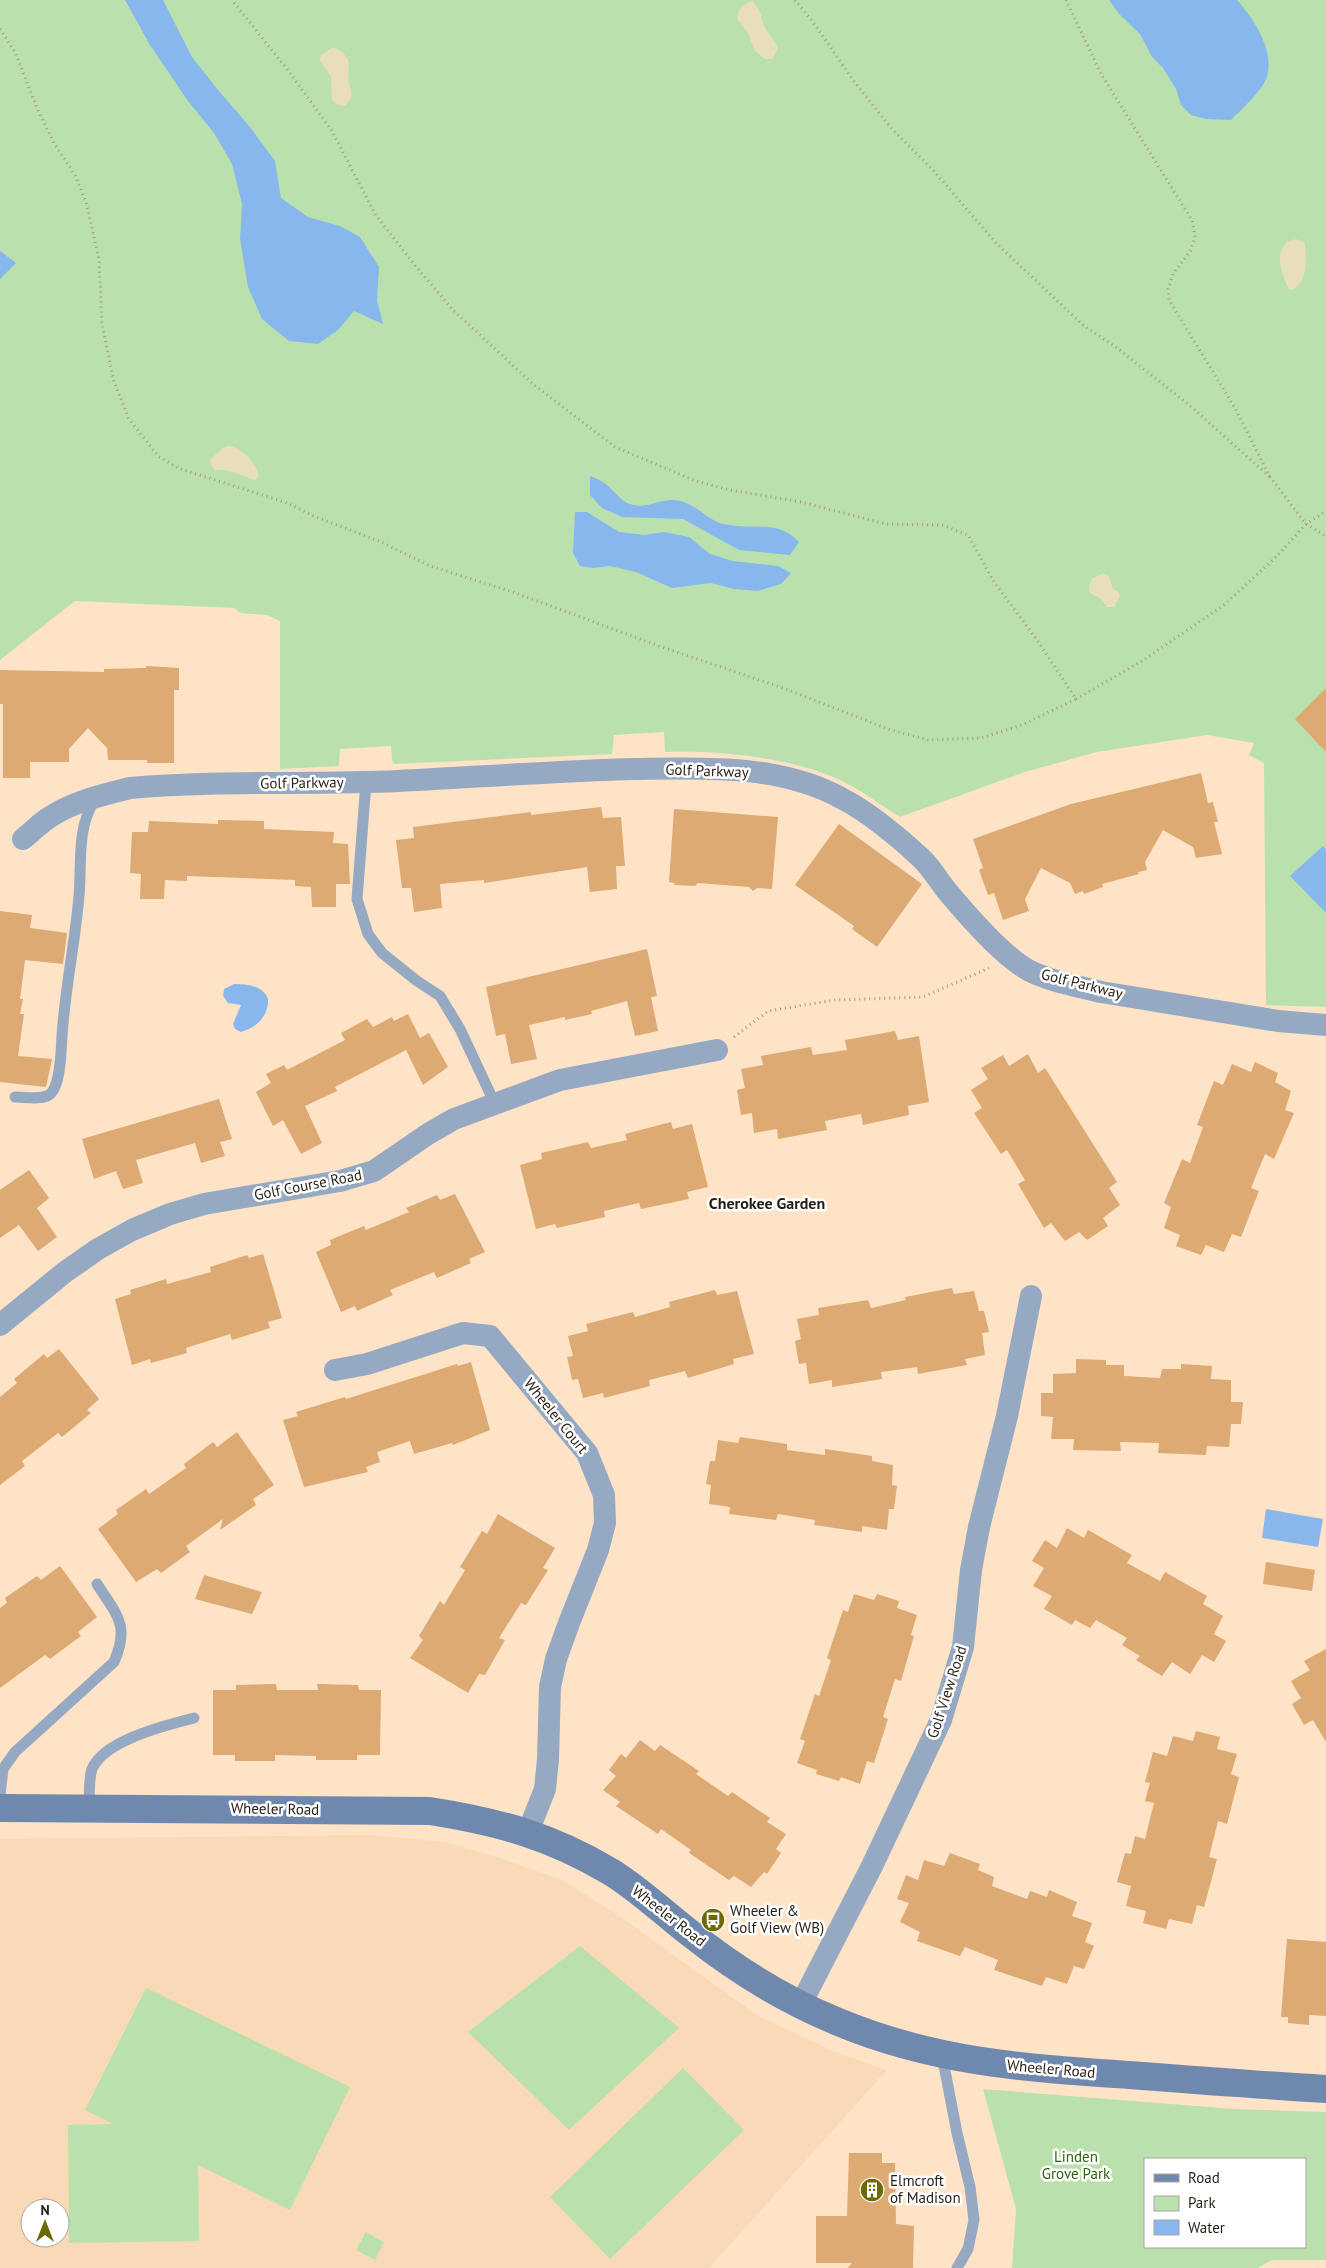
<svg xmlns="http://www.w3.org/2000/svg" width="1326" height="2268" viewBox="0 0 1326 2268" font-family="'PT Sans',sans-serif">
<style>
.built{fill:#fad9b6;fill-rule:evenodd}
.green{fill:#bae1ad;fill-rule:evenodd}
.sand{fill:#e8deb9}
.water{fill:#88b7ed}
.building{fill:#dcaa72}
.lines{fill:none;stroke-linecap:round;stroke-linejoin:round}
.path{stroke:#a9957f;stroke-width:3;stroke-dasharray:1 4;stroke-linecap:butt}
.lane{stroke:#96a9c2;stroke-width:11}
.street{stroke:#96a9c2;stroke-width:22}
.secondary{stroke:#6f89ae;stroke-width:28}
.labels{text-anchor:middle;stroke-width:5;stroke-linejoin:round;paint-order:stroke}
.street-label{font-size:15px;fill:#271e13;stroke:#fff}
.poi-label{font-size:15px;fill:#271e13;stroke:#fff;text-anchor:start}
.park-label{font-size:15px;fill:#2c6212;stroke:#fff}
.neighbourhood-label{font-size:16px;font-weight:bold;fill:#271e13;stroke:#fff}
</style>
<rect width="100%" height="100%" fill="#fee3c6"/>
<!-- built -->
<path class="built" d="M 372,1835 L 444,1842 L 497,1857 L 562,1880 L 625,1920 L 758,2016 L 835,2052 L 887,2070 L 709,2268 L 0,2268 L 0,1839 ZM 30,2208 L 60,2208 L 60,2238 L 30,2238 Z"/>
<!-- green -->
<g class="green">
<path d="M 0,0 L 1326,0 L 1326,1007 L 1266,1005 L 1264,763 L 1249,755 L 1254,743 L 1207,735 L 1097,752 L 1025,772 L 900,817 C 885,808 870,797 855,788 C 804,758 723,750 665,752 L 664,732 L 614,735 L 612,754 L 394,764 L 392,760 L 391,746 L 340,749 L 339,766 L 280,769 L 280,621 L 267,615 L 241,613 L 234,608 L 75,601 L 0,660 Z"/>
<polygon points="580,1946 679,2028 569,2130 468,2032"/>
<polygon points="146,1988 350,2087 290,2210 198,2165 199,2241 69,2243 68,2125 113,2124 85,2110"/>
<polygon points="683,2068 744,2130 610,2259 550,2197"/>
<path d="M 983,2089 L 1234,2109 L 1326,2112 L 1326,2260 L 1272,2260 L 1258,2268 L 1012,2268 L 1016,2209 ZM 1145,2159 L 1305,2159 L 1305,2247 L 1145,2247 Z"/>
<polygon points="366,2232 384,2242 375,2260 356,2250"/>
</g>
<!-- sand -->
<g class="sand">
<path d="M 752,1 C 764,12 760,22 768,33 C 772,39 776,42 778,49 L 772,59 L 765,59 L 755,51 L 748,33 L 737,19 C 739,8 742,5 752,1 Z"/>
<path d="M 331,48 L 336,48 C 341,51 345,54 348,60 C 350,65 348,70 348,76 C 349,89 357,95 345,106 L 338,105 L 332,100 L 331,77 L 320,61 L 321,55 Z"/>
<path d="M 1296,239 L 1305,243 C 1306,258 1309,285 1290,290 C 1286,285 1285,281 1283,275 C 1278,259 1277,244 1296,239 Z"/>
<path d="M 228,446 C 241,446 256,463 259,476 L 255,480 L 226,470 L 215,470 L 211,465 L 210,460 L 222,448 Z"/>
<polygon points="1103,573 1109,576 1113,589 1119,592 1120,596 1114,607 1107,607 1100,598 1090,593 1089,586 1092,579"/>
</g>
<!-- water -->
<g class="water">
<polygon points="125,0 163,0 192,57 218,90 250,127 275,161 281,198 308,217 340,226 360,237 379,267 377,300 383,324 354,311 338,330 318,344 289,341 262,319 248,287 240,239 242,204 232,164 214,133 188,101 150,45"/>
<path d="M 1109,0 L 1237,0 C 1255,20 1280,58 1263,85 C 1254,98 1242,109 1231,120 L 1206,119 L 1191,115 L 1181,105 L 1176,89 L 1163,68 L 1152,57 L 1140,34 L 1119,14 Z"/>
<polygon points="0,251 16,263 0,279"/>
<path d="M 590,476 C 596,478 602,481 607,485 C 616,493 622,503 634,505 C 647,508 659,500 672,500 C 694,500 706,520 723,524 C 752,531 776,518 799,542 L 790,555 L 739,550 L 683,519 L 622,517 L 602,508 L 590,495 Z"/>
<polygon points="575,512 587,512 619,532 644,535 664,532 689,537 710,554 733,561 778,566 791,573 781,584 758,591 734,589 711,583 672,588 636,572 610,566 594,568 580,566 573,553"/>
<polygon points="1323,846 1326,850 1326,913 1290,876"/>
<path d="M 234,984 C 247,984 264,986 268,999 C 269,1016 256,1028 241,1032 L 235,1029 L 233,1024 L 241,1005 L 228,1003 L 223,996 L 224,989 Z"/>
<polygon points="1266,1509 1323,1519 1318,1547 1262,1538"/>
</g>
<!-- building -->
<g class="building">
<polygon points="146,666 179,668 179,690 174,690 174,763 147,763 147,760 108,760 107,748 88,728 69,749 69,762 30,762 30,778 3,778 3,704 0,704 0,670 104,672 104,669 146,668"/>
<polygon points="1326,688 1326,752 1295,719"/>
<polygon points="1201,773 1208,803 1213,802 1218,822 1214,822 1222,854 1196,858 1193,847 1163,830 1145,862 1147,870 1138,872 1139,874 1102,884 1103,887 1084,894 1083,891 1075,894 1070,883 1041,868 1025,899 1029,911 1003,920 994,893 988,895 979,870 983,868 973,839 1071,804"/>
<polygon points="601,807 603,818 621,817 625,866 616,866 617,889 590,892 587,867 484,883 484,880 440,884 442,908 414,912 411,888 402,888 396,840 414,838 413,827 531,812 531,815"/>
<polygon points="674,809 778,817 772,889 757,888 753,891 749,887 698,883 695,886 674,885 675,883 669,882"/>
<polygon points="218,820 264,821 264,829 334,832 333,843 348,844 350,884 336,884 336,907 312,907 311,887 295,886 295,880 187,876 187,881 165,880 164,899 140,899 141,874 130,873 132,832 148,832 149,821 218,824"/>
<polygon points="839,824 922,884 877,947 852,929 854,926 795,885"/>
<polygon points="0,911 32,915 30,928 67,933 63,964 25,960 20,999 23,999 20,1014 24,1014 18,1056 52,1059 46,1087 0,1082"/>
<polygon points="647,949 657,996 651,997 658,1031 635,1036 627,1001 591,1011 592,1014 565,1020 565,1017 529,1025 537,1059 511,1064 505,1034 496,1036 486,987"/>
<polygon points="408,1014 420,1038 429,1033 448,1067 423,1085 406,1050 335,1087 337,1091 305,1106 322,1143 301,1154 283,1120 273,1126 256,1092 271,1083 266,1074 284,1065 287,1070 345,1040 341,1033 367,1019 373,1027 392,1017 394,1021"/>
<polygon points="895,1031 898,1040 919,1036 929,1102 908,1106 909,1115 863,1125 861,1114 825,1121 827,1130 778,1139 777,1129 754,1133 752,1113 741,1115 737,1090 745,1088 741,1069 763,1065 761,1056 811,1047 813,1055 847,1050 845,1040"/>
<polygon points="1028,1054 1038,1073 1045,1068 1117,1182 1109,1188 1120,1205 1103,1218 1108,1226 1087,1240 1079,1232 1065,1241 1051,1223 1044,1228 1018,1184 1025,1180 1007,1150 1001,1154 974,1113 982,1108 971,1090 988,1079 981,1068 1003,1055 1009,1066"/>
<polygon points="1255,1062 1278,1073 1275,1082 1291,1091 1285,1110 1294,1113 1274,1159 1265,1154 1251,1188 1259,1191 1241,1237 1232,1234 1224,1252 1206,1245 1201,1255 1176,1246 1180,1235 1164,1228 1171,1207 1164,1203 1182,1159 1190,1163 1203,1127 1197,1125 1214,1081 1223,1085 1232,1064 1251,1072"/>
<polygon points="219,1099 232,1139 220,1142 225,1156 201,1163 195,1143 136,1160 143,1183 123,1189 116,1171 94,1179 82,1139"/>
<polygon points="671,1122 673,1129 692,1124 708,1187 687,1192 689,1199 641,1209 639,1203 604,1211 605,1217 557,1228 555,1224 536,1229 520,1165 542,1159 541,1153 588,1142 591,1148 627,1140 625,1134"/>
<polygon points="29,1170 49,1198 37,1208 57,1237 38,1251 19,1225 0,1238 0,1190"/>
<polygon points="455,1194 485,1252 469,1259 471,1263 437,1278 434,1272 390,1290 393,1295 357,1311 355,1306 341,1312 316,1252 331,1245 330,1240 364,1226 366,1230 409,1212 406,1208 437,1195 440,1200"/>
<polygon points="263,1254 282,1318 268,1322 270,1328 232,1340 230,1334 186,1348 187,1353 151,1363 150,1359 132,1365 115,1299 131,1294 130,1290 166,1279 167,1284 211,1272 210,1267 247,1255 249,1258"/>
<polygon points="952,1288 954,1294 974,1291 979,1311 984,1311 989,1332 982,1333 985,1355 965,1359 967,1365 918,1374 917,1367 881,1372 882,1379 832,1387 832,1380 809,1384 806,1363 799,1364 795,1341 801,1339 797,1319 819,1315 818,1308 868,1300 871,1308 906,1300 905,1297"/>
<polygon points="715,1290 717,1295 737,1291 754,1354 733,1359 734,1364 688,1378 685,1371 649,1380 650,1386 604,1398 603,1393 583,1398 578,1379 572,1380 567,1357 573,1356 568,1336 588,1331 586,1324 633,1312 635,1317 670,1307 669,1302"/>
<polygon points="59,1349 99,1399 87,1410 91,1413 62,1437 58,1433 22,1461 25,1466 0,1485 0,1397 17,1383 14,1379 44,1354 47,1358"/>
<polygon points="1076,1359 1106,1360 1106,1365 1124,1365 1124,1376 1160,1378 1162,1369 1181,1369 1181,1364 1212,1366 1211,1379 1231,1380 1231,1402 1243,1402 1241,1424 1231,1424 1229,1447 1207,1446 1206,1455 1158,1453 1159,1443 1120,1442 1121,1451 1073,1450 1074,1439 1051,1439 1053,1417 1041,1416 1041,1393 1053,1393 1053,1374 1076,1373"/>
<polygon points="471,1362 490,1430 453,1445 452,1443 414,1454 410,1441 377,1452 380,1462 366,1467 368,1472 304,1487 283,1420 298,1416 296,1412 345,1397 346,1399 457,1364 458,1366"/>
<polygon points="237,1432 274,1485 253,1499 256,1505 220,1530 223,1519 186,1546 190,1552 161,1573 157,1569 136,1582 98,1529 118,1514 116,1510 146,1489 149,1494 186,1468 184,1464 213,1442 217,1447"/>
<polygon points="740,1437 787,1444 787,1450 825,1455 825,1449 872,1456 872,1461 893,1465 892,1485 897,1486 894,1509 889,1509 887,1530 862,1526 862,1532 814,1525 815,1520 778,1514 776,1520 729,1514 730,1507 709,1504 711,1485 706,1484 710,1461 715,1461 718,1440 738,1443"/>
<polygon points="498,1514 555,1548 543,1568 548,1570 526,1605 521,1603 499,1638 505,1640 485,1675 479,1674 468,1693 410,1658 423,1640 419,1636 440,1601 444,1605 465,1570 460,1567 482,1531 487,1534"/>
<polygon points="1067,1528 1084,1538 1088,1530 1132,1555 1127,1563 1160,1581 1165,1572 1207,1596 1203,1604 1223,1616 1214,1634 1226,1641 1214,1662 1202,1655 1190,1674 1172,1662 1162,1676 1136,1660 1140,1656 1122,1645 1127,1638 1096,1620 1090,1628 1075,1620 1072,1625 1044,1609 1052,1596 1033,1586 1044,1568 1032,1561 1045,1540 1057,1548"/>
<polygon points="1266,1562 1315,1570 1312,1591 1263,1584"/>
<polygon points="60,1566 97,1617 78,1632 81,1636 50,1659 45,1655 0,1688 0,1608 7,1603 5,1598 37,1576 41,1580"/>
<polygon points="204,1575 262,1592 252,1614 195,1599"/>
<polygon points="854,1594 874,1600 877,1594 899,1601 897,1608 917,1615 911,1635 914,1636 901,1681 895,1679 883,1717 888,1719 874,1763 867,1761 860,1784 841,1777 839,1781 816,1774 817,1770 797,1763 805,1741 800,1739 815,1694 819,1696 831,1660 827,1658 843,1610 848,1612"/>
<polygon points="1326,1649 1326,1742 1313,1720 1304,1725 1292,1704 1301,1698 1291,1681 1310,1670 1304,1661"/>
<polygon points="276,1684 277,1690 318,1690 317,1684 358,1685 359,1690 381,1690 380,1755 357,1755 357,1760 316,1760 316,1756 275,1755 275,1761 235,1761 235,1755 213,1755 213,1690 236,1690 236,1685"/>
<polygon points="1196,1731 1220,1737 1217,1749 1237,1754 1231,1774 1239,1777 1227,1824 1218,1821 1209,1857 1217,1859 1204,1907 1197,1905 1192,1924 1169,1919 1166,1929 1143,1923 1146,1911 1126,1906 1131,1886 1117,1882 1125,1853 1131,1854 1135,1836 1145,1839 1154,1803 1145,1801 1150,1783 1145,1782 1153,1752 1167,1756 1173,1736 1193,1741"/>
<polygon points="640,1740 655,1751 660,1745 699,1771 696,1774 728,1796 732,1792 770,1818 767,1822 786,1834 776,1849 781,1853 767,1874 764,1872 751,1887 734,1876 729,1880 689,1853 691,1850 661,1829 658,1834 616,1806 620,1802 603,1790 616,1776 609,1770 621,1754 626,1758"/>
<polygon points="950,1853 980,1864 978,1870 994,1877 992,1886 1027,1899 1030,1891 1047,1897 1049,1890 1077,1902 1072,1916 1092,1923 1085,1942 1094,1946 1084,1969 1074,1966 1067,1984 1046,1977 1042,1986 994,1970 998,1960 965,1947 960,1956 917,1941 920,1932 900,1922 909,1903 897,1899 906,1875 918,1880 924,1860 944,1866"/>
<polygon points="1287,1939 1326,1942 1326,2016 1309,2015 1309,2025 1288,2023 1288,2017 1281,2017"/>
<polygon points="849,2153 882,2153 882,2163 895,2163 896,2224 914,2226 913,2268 848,2268 852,2263 816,2263 816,2216 847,2216"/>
</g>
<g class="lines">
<!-- path -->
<g class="path">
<polyline points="795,0 813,22 853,80 892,129 932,169 997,244 1084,326 1117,348 1188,404 1270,477"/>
<polyline points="1066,0 1101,74 1192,220 1195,237 1191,250 1173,274 1168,289 1169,300 1235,408 1270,477 1306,524 1326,536"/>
<polyline points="0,29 15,52 37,108 54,143 75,175 86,202 99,259 102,324 114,382 129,419 158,456 178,468 287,503 316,517 379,541 430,566 513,592 659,646 783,688 888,729 928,740 981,738 1022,725 1076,699 1035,637 994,582 968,535 942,525 886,524 801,502 730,490 696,481 615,447 533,384 453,310 413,263 375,214 332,131 290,73 232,0"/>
<polyline points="1076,699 1142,661 1224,605 1277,556 1306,524 1326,511"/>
<polyline points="734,1037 768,1011 835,1000 923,997 989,968"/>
</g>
<!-- lane -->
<g class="lane">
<polyline points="366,782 357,899 368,934 382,953 417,981 440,996 460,1029 495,1104"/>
<path d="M 15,1097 C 25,1097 41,1100 49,1095 C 61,1087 61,1050 62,1036 C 65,989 75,943 79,896 C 82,864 76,828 95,800"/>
<path d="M 0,1795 L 3,1769 L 15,1752 L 114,1662 C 130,1625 117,1615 97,1584"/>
<path d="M 89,1808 C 90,1796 88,1781 92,1769 C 104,1740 167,1725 194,1718"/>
<polyline points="942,2055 957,2133 970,2187 974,2220 968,2249 957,2268"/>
</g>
<!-- street -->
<g class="street">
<path d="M 23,839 C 31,833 38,825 47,819 C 71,802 102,795 130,788 C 219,780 309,785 398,781 C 477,777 556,771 635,769 C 703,768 779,764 841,798 C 867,811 900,838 921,858 C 931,867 938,880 947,891 C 967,915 1003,957 1030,971 C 1052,982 1078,986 1101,992 L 1278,1021 L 1326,1025"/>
<polyline points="0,1325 65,1272 98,1249 132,1230 170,1214 204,1204 340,1181 374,1171 428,1134 454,1119 560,1080 717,1050"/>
<polyline points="335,1370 367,1364 463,1333 490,1336 587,1453 604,1495 605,1523 598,1550 569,1623 556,1659 550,1687 548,1759 545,1789 528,1832"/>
<polyline points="801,2004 872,1866 941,1720 963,1647 971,1570 979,1527 1007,1416 1031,1296"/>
</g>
<!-- secondary -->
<path class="secondary" d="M 0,1808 L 430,1811 C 499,1822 551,1836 611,1872 C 640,1890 665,1914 691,1934 C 735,1969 785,2000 836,2021 C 933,2062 1025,2068 1129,2075 C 1194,2080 1260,2085 1326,2089"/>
</g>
<!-- icons -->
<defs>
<g id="bus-disc" transform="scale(1.25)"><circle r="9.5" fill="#6c6a05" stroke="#fff"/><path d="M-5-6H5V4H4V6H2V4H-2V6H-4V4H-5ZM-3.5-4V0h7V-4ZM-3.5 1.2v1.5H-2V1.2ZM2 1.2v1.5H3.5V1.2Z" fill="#fff"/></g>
<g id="building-disc" transform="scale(1.25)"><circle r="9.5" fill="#6c6a05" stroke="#fff"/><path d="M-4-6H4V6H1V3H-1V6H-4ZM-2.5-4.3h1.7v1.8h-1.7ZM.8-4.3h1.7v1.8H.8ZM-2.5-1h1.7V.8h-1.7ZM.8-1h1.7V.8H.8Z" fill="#fff"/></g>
</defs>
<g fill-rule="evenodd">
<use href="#bus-disc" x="713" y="1920"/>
<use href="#building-disc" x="872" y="2190"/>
</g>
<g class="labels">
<!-- street labels -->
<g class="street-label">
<text transform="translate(707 771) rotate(2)" y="5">Golf Parkway</text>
<text transform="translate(302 783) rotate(-1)" y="5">Golf Parkway</text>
<text transform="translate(1082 984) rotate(14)" y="5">Golf Parkway</text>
<text transform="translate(308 1185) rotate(-11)" y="5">Golf Course Road</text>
<text transform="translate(556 1416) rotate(51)" y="5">Wheeler Court</text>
<text transform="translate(947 1692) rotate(-72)" y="5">Golf View Road</text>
<text transform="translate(275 1809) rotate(1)" y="5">Wheeler Road</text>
<text transform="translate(669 1916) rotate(38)" y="5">Wheeler Road</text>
<text transform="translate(1051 2069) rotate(5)" y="5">Wheeler Road</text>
</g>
<!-- poi labels -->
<g class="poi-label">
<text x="730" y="1916">Wheeler &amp;<tspan x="730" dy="17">Golf View (WB)</tspan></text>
<text x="890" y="2186">Elmcroft<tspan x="890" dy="17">of Madison</tspan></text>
</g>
<!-- park labels -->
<g class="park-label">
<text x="1076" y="2162">Linden<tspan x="1076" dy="17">Grove Park</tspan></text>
</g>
<!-- neighbourhood labels -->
<g class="neighbourhood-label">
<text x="767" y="1209">Cherokee Garden</text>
</g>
</g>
<!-- legend -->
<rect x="1144" y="2158" width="162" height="90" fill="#ffffff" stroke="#a9a5a1"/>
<rect x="1154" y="2174" width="25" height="8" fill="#6f89ae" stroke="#a9a5a1"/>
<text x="1188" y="2183" font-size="15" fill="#271e13">Road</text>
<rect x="1154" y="2196" width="25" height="15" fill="#bae1ad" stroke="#a9a5a1"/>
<text x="1188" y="2208" font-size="15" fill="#271e13">Park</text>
<rect x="1154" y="2220" width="25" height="15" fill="#88b7ed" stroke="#a9a5a1"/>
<text x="1188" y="2233" font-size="15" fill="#271e13">Water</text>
<!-- north arrow -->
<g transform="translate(45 2223)"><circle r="24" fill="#ffffff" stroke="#a9a5a1"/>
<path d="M0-4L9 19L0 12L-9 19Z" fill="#6c6a05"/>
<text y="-8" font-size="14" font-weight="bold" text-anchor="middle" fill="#271e13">N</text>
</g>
</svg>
